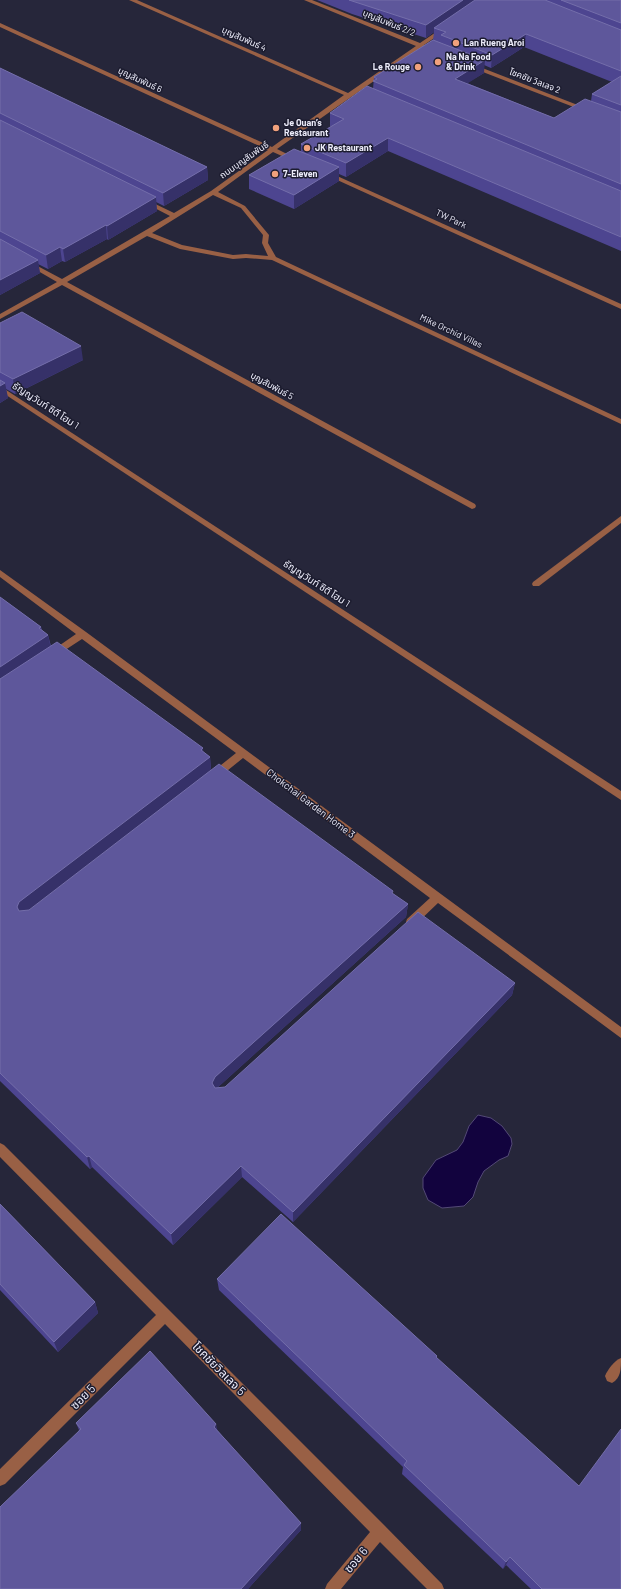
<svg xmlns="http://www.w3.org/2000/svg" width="621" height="1589" viewBox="0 0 621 1589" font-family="Barlow,'Noto Sans Thai',sans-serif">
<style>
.water{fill:#12033e;stroke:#534976}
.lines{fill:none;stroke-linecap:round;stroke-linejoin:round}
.minor{fill:#996045;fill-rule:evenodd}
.wall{fill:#4d4590;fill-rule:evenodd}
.shaded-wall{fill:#363169}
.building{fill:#5e579b;stroke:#746eaa}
.poi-dot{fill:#f1a17c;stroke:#1c1c2f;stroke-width:1.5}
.labels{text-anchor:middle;stroke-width:3;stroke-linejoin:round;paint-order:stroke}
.far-street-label{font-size:9px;fill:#ececfa;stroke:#1c1c2f}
.far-poi-label{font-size:9px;font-weight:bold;fill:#ececfa;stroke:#1c1c2f;text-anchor:start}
.street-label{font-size:10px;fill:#ececfa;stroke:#1c1c2f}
.near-street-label{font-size:12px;fill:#ececfa;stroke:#1c1c2f}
</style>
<rect width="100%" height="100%" fill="#26263a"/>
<!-- water -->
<polygon class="water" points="478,1115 491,1118 502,1126 511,1138 512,1144 508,1156 499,1160 484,1171 478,1182 473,1197 464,1206 442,1208 428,1200 423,1188 423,1178 436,1160 457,1150 463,1142 469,1126"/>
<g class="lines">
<!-- minor -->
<g class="minor">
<path d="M 129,0 L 137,0 L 348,93 L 416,46 L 304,0 L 312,0 L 420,43 L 442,28 L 446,28 L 446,30 L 424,45 L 427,47 L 426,48 L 421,48 L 277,149 L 297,159 L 297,161 L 293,161 L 273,152 L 218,192 L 245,206 L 269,235 L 268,243 L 276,257 L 621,419 L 621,424 L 272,260 L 246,258 L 233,259 L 180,249 L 147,236 L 67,282 L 475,504 L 476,506 L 475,508 L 472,509 L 62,285 L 0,319 L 0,314 L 57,282 L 26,264 L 26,262 L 30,262 L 62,279 L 170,216 L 143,202 L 143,200 L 147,200 L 174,213 L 211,191 L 268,150 L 0,27 L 0,23 L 272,147 L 344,95 ZM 213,195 L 241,208 L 263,235 L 262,243 L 268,256 L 246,254 L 233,255 L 182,245 L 152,233 Z"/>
<polygon points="472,64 588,109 589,110 584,111 470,67 469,66"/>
<polygon points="326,171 621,304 621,309 324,174 323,173"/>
<polygon points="0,386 621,791 621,800 0,391"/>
<polygon points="621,516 621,523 539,586 533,586 532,584 533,582"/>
<polygon points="0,570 86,632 621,1027 621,1038 438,903 415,925 411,926 407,925 406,922 407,919 430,898 243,758 217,779 211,779 209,776 211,773 236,753 82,639 56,656 50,656 48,654 50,652 76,634 0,577"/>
<polygon points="0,1143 4,1145 385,1526 442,1584 444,1589 427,1589 380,1542 341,1589 325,1589 327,1584 370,1532 165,1324 5,1484 0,1486 0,1469 156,1315 0,1157"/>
<path d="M 621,1358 C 621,1369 621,1378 612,1383 L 607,1381 L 605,1376 C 608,1369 614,1361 621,1358 Z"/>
</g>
</g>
<!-- wall -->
<g class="wall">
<path d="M 317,0 L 621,0 L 621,251 L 388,151 L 346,177 L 339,174 L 339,181 L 294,209 L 249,189 L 249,175 L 301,152 L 301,144 L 331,127 L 330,126 L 330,113 L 373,89 L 374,77 L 433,40 L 434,32 L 426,38 L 352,14 ZM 524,47 L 612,82 L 592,94 L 591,101 L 554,118 L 467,83 L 484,73 L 484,65 L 491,68 Z"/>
<polygon points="0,68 207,167 208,180 164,206 156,202 157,211 108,240 107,239 65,262 62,261 48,269 38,264 40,273 0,295"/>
<polygon points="0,323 83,360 15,394 6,389 8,398 0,403"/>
<polygon points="0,597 41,627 42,630 48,635 51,646 210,757 211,770 28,910 393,894 408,904 406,917 217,1088 225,1087 515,983 512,995 293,1222 242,1177 173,1245 92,1167 90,1169 0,1081"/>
<polygon points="0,1204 95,1302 98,1313 58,1352 0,1290"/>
<polygon points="217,1279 437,1358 621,1589 531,1589 506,1565 503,1569 402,1474 403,1467 219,1290"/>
<polygon points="76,1423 218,1431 301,1530 248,1589 0,1589 79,1430"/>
</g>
<!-- shaded-wall -->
<g class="shaded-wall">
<polygon points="463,0 480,0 434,28 434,32 426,38 426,25"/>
<polygon points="526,34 524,47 491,68 492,55"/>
<polygon points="485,60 484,73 454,92 455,79"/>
<polygon points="388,138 388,151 346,177 346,163"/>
<polygon points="207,167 208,180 164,206 163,193"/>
<polygon points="339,167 339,181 294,209 294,195"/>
<polygon points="156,197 157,211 108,240 107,226"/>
<polygon points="106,225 107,239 65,262 63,249"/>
<polygon points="60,247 62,261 48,269 46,255"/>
<polygon points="38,260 40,273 0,295 0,280"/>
<polygon points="81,346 83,360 15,394 13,379"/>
<polygon points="5,383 8,398 0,403 0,386"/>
<polygon points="41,627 43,638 48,635 51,649 0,683 0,667"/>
<polygon points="203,748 204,761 210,757 211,770 22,915 21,919 17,907 19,902"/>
<polygon points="408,904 406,917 216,1089 212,1083 215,1077"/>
<polygon points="515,983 512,995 293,1222 293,1212"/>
<polygon points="89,1156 92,1167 90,1169 87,1157"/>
<polygon points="241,1166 242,1177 173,1245 171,1234"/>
<polygon points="95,1302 98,1313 58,1352 54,1342"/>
<polygon points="216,1424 218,1432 214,1427"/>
<polygon points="301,1523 301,1530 248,1589 241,1589"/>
<polygon points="510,1557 506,1565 503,1569 506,1562"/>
</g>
<!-- building -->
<g class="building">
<polygon points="349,0 463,0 426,25"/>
<polygon points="475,0 545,0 621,30 621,71 526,34 492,55 441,35 446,32 434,28"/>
<polygon points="561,0 621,0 621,23"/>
<polygon points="433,40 485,60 455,79 554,118 585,99 621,112 621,184 373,81 377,79 374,77"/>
<polygon points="0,68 207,167 163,193 0,113"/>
<polygon points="621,76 621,105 592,94"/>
<polygon points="367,86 621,191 621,237 388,138 346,163 301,144 344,119 330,113"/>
<polygon points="0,120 156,197 107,226 106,225 63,249 60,247 46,255 0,231"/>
<polygon points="294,149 339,167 294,195 249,175"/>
<polygon points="0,239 38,260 0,280"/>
<polygon points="22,312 81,346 13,379 0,372 0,323"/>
<polygon points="0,380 5,383 0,386"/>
<polygon points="0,597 41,627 39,628 48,635 0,667"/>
<polygon points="57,642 203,748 201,750 210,757 19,902 17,907 19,911 29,910 219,764 393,891 392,893 408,904 215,1077 212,1083 215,1088 225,1087 418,912 515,983 293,1212 241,1166 171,1234 89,1156 87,1157 0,1073 0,679"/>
<polygon points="0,1204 95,1302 54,1342 0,1284"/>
<polygon points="281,1214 437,1356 436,1357 579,1486 621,1429 621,1589 542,1589 510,1557 506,1562 404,1465 407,1461 217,1279"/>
<polygon points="150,1351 216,1424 214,1427 301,1523 241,1589 0,1589 0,1507 81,1429 76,1423"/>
</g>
<!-- markers -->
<g class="poi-dot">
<circle cx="456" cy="43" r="4"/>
<circle cx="438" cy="62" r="4"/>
<circle cx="418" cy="67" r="4"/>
<circle cx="276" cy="128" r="4"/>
<circle cx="307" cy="148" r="4"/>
<circle cx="275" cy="174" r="4"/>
</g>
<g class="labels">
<!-- far-street labels -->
<g class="far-street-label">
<text transform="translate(389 23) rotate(22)" y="3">บุญสัมพันธ์ 2/2</text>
<text transform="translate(244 39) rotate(24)" y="3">บุญสัมพันธ์ 4</text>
<text transform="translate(140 80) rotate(25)" y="3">บุญสัมพันธ์ 6</text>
<text transform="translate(535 81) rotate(21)" y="3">โชคชัย วิลเลจ 2</text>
<text transform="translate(244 160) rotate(-35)" y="3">ถนนบุญสัมพันธ์</text>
<text transform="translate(451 219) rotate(25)" y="3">TW Park</text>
<text transform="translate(451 331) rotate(25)" y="3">Mike Orchid Villas</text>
<text transform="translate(272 386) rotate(29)" y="3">บุญสัมพันธ์ 5</text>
</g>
<!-- far-poi labels -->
<g class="far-poi-label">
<text x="464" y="46">Lan Rueng Aroi</text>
<text x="446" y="60">Na Na Food<tspan x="446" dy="10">&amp; Drink</tspan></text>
<text x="410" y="70" text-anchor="end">Le Rouge</text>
<text x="284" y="126">Je Ouan’s<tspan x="284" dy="10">Restaurant</tspan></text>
<text x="315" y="151">JK Restaurant</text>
<text x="283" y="177">7-Eleven</text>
</g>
<!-- street labels -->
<g class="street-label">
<text transform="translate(46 405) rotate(33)" y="4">ธัญญวันท์ ซิตี โฮม 1</text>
<text transform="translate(317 583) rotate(33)" y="4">ธัญญวันท์ ซิตี โฮม 1</text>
<text transform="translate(311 803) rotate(37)" y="4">Chokchai Garden Home 3</text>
</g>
<!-- near-street labels -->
<g class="near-street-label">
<text transform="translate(219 1369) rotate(45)" y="4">โชคชัยวิลเลจ 5</text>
<text transform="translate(83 1397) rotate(-45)" y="4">ซอย 5</text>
<text transform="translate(356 1560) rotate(-50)" y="4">ซอย 6</text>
</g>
</g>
</svg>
